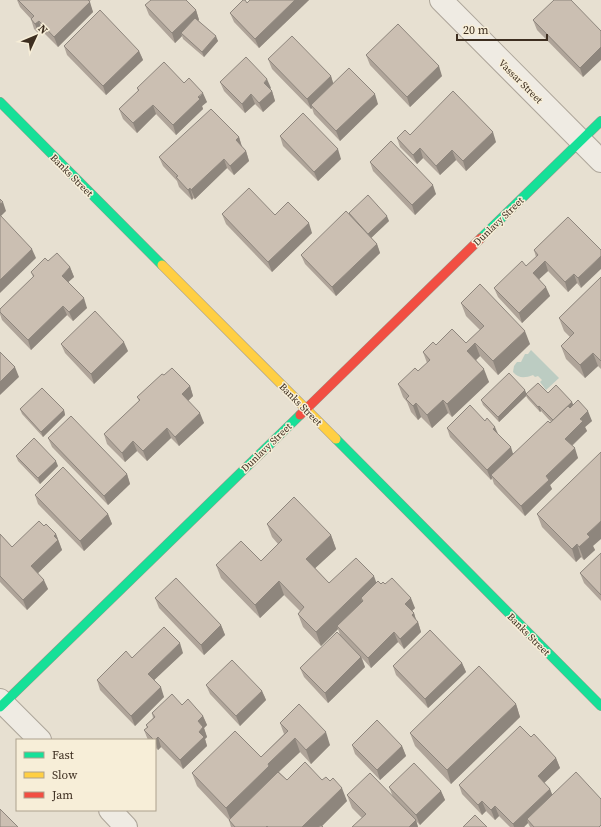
<svg xmlns="http://www.w3.org/2000/svg" width="601" height="827" viewBox="0 0 601 827" font-family="'Source Serif 4',serif">
<style>
.water{fill:#bcccc2}
.lines{fill:none;stroke-linecap:round;stroke-linejoin:round}
.street-casing{stroke:#ada599;stroke-width:24}
.fast-casing{stroke:#9c958a;stroke-width:10}
.slow-casing{stroke:#9c958a;stroke-width:10}
.jam-casing{stroke:#9c958a;stroke-width:10}
.street{stroke:#efebe3;stroke-width:22}
.fast{stroke:#16e098;stroke-width:9}
.slow{stroke:#ffcf43;stroke-width:9}
.jam{stroke:#f24e42;stroke-width:9}
.wall{fill:#afa499}
.shaded-wall{fill:#8e867d}
.building{fill:#cbbfb2;stroke:#8e867d}
.labels{text-anchor:middle;stroke-width:3;stroke-linejoin:round;paint-order:stroke}
.street-label{font-size:10px;fill:#3d2e20;stroke:#f7eed8}
</style>
<rect width="100%" height="100%" fill="#e7e0d1"/>
<!-- water -->
<path class="water" d="M 531,350 L 559,378 L 546,390 L 540,382 L 542,380 L 538,376 L 535,377 L 533,375 C 525,378 519,379 513,372 L 514,366 L 517,362 L 521,362 L 525,354 L 528,354 Z"/>
<g class="lines">
<!-- street casing -->
<g class="street-casing">
<g id="street">
<polyline points="441,0 601,161"/>
<polyline points="0,700 40,740"/>
<polyline points="110,810 126,827"/>
</g>
</g>
<!-- fast casing -->
<g class="fast-casing">
<g id="fast">
<polyline points="0,102 162,265"/>
<polyline points="481,238 601,121"/>
<polyline points="336,439 601,706"/>
<polyline points="0,707 300,415"/>
</g>
</g>
<!-- slow casing -->
<g class="slow-casing">
<polyline id="slow" points="162,265 336,439"/>
</g>
<!-- jam casing -->
<g class="jam-casing">
<polyline id="jam" points="300,415 481,238"/>
</g>
<!-- street -->
<use href="#street" class="street"/>
<!-- fast -->
<use href="#fast" class="fast"/>
<!-- slow -->
<use href="#slow" class="slow"/>
<!-- jam -->
<use href="#jam" class="jam"/>
</g>
<!-- wall -->
<g class="wall">
<polygon points="17,0 91,0 89,2 93,12 58,47 42,31 39,34 34,29 31,19 20,7"/>
<polygon points="250,0 309,0 259,48 234,22 230,13 247,3"/>
<polygon points="145,5 196,10 199,20 198,20 218,41 204,57 183,39 182,36 175,43 149,15"/>
<polygon points="533,20 601,31 583,77 537,30"/>
<polygon points="64,46 139,51 143,60 106,95 67,55"/>
<polygon points="366,55 442,76 410,107 370,65"/>
<polygon points="268,59 331,76 333,83 378,104 340,141 314,114 312,108 311,109 272,69"/>
<polygon points="220,82 271,88 270,89 272,91 275,101 263,112 255,104 245,113 224,91"/>
<polygon points="184,83 207,102 202,106 203,109 176,135 156,114 137,133 123,119 119,109 138,91 137,88"/>
<polygon points="410,135 496,142 466,171 456,160 440,175 423,158 417,164 400,147 397,138"/>
<polygon points="280,136 341,159 318,181 283,146"/>
<polygon points="239,137 242,147 246,151 249,161 234,175 227,168 195,199 193,198 192,200 179,187 177,181 163,166 159,157"/>
<polygon points="370,162 436,194 415,215 373,171"/>
<polygon points="349,213 389,221 371,238 377,244 380,253 336,296 305,264 301,255 350,216"/>
<polygon points="222,214 275,215 312,233 272,272 226,224"/>
<polygon points="568,217 581,288 577,283 568,292 548,271 539,279 550,296 522,323 498,297 494,288 526,266 536,257 534,250"/>
<polygon points="48,261 70,267 74,277 68,282 87,308 73,321 67,315 31,350 2,320 0,314 0,309 33,277 31,272"/>
<polygon points="601,277 601,369 598,366 585,378 566,359 561,346 570,337 564,331 559,318"/>
<polygon points="461,303 530,344 498,375 480,356 476,360 489,382 452,417 448,413 432,428 421,417 418,420 411,412 407,402 403,397 398,384 418,371 427,363 423,352 436,345 466,343 480,330 466,316"/>
<polygon points="61,344 128,351 94,384 65,353"/>
<polygon points="164,375 190,386 193,396 188,401 204,423 179,446 171,438 147,461 137,451 125,462 107,444 104,434 139,401 137,397"/>
<polygon points="548,393 572,402 573,405 592,421 585,427 587,431 572,446 578,458 550,485 552,489 525,516 494,484 492,478 491,480 450,437 447,428 498,435 513,454 551,422 541,411 540,412 528,399 526,396 499,422 483,405 481,400 527,394"/>
<polygon points="20,409 64,410 65,415 43,437 22,414"/>
<polygon points="48,438 127,474 130,484 108,505 52,447"/>
<polygon points="16,456 58,466 40,484 18,461"/>
<polygon points="35,495 108,514 112,524 84,551 38,504"/>
<polygon points="537,514 593,546 595,550 584,560 581,557 576,562 542,527"/>
<polygon points="267,524 331,535 336,549 315,568 329,583 376,583 385,584 415,608 412,611 414,613 416,620 418,622 421,632 404,649 398,642 371,668 362,658 365,667 328,703 304,677 300,668 340,635 338,629 321,646 303,627 298,614 300,611 284,595 260,618 221,578 216,565 261,561 278,544 272,537"/>
<polygon points="44,526 56,534 62,550 38,573 48,589 27,610 0,582 0,534 12,547"/>
<polygon points="601,553 601,601 584,583 580,573"/>
<polygon points="155,598 221,625 225,635 204,655 159,608"/>
<polygon points="183,653 154,680 164,697 135,726 100,690 97,680 132,658"/>
<polygon points="462,663 466,672 428,708 396,675 393,666"/>
<polygon points="206,685 262,691 266,700 240,726 210,694"/>
<polygon points="516,704 520,717 451,784 415,746 410,733"/>
<polygon points="182,705 203,716 207,725 204,728 207,737 205,739 207,746 183,769 161,747 158,750 155,747 155,740 148,740 144,730 147,728 146,725 153,718 152,713"/>
<polygon points="280,723 330,745 311,764 300,752 279,772 287,780 322,780 347,801 322,826 323,827 231,827 229,820 197,786 192,773 261,757 284,734"/>
<polygon points="352,745 402,746 406,756 380,780 355,754"/>
<polygon points="556,758 560,768 544,783 550,789 552,795 601,827 530,827 528,823 524,827 510,827 499,816 495,820 486,811 482,815 462,794 459,785"/>
<polygon points="389,787 441,791 445,800 420,825 416,821 418,827 352,827 362,818 352,808 347,795 393,797"/>
</g>
<!-- shaded-wall -->
<g class="shaded-wall">
<polygon points="295,0 309,0 259,48 255,39"/>
<polygon points="90,2 93,12 58,47 54,37"/>
<polygon points="196,10 199,20 183,35 181,33 182,36 175,43 172,33"/>
<polygon points="39,21 42,31 39,34 35,24"/>
<polygon points="216,36 218,41 204,57 202,52"/>
<polygon points="601,47 601,60 583,77 580,68"/>
<polygon points="139,51 143,60 106,95 103,86"/>
<polygon points="439,66 442,76 410,107 407,97"/>
<polygon points="331,76 334,86 311,105 312,108 311,109 307,99"/>
<polygon points="267,79 271,88 267,92 264,83"/>
<polygon points="272,91 275,101 263,112 259,103"/>
<polygon points="203,93 207,102 202,106 203,109 176,135 173,125"/>
<polygon points="251,94 255,104 245,113 242,104"/>
<polygon points="375,94 378,104 340,141 336,131"/>
<polygon points="153,105 156,114 137,133 133,123"/>
<polygon points="493,132 496,142 466,171 463,161"/>
<polygon points="239,137 242,147 239,150 236,140"/>
<polygon points="420,148 423,158 417,164 413,155"/>
<polygon points="338,149 341,159 318,181 314,172"/>
<polygon points="452,150 456,160 440,175 436,166"/>
<polygon points="246,151 249,161 234,175 230,166"/>
<polygon points="224,159 227,168 195,199 191,190"/>
<polygon points="433,185 436,194 415,215 412,205"/>
<polygon points="190,188 193,198 192,200 188,190"/>
<polygon points="3,202 6,211 0,217 0,204"/>
<polygon points="387,216 389,221 370,239 368,234"/>
<polygon points="309,223 312,233 272,272 268,262"/>
<polygon points="377,244 380,253 336,296 332,287"/>
<polygon points="32,249 36,258 0,293 0,280"/>
<polygon points="601,256 601,269 581,288 578,278"/>
<polygon points="545,261 548,271 536,282 533,273"/>
<polygon points="70,267 74,277 65,285 62,276"/>
<polygon points="574,274 577,283 568,292 565,282"/>
<polygon points="546,287 550,296 522,323 519,313"/>
<polygon points="84,298 87,308 73,321 69,312"/>
<polygon points="63,306 67,315 31,350 28,340"/>
<polygon points="525,331 530,344 498,375 493,361"/>
<polygon points="124,342 128,351 94,384 91,374"/>
<polygon points="475,343 480,356 472,364 467,351"/>
<polygon points="593,353 598,366 585,378 580,365"/>
<polygon points="15,367 19,377 0,395 0,382"/>
<polygon points="484,369 489,382 452,417 447,404"/>
<polygon points="190,386 193,396 185,404 182,394"/>
<polygon points="525,390 527,395 526,394 526,396 499,422 498,417"/>
<polygon points="443,400 448,413 432,428 427,415"/>
<polygon points="572,402 574,407 553,420"/>
<polygon points="416,403 421,417 418,420 413,406"/>
<polygon points="539,406 541,411 540,412 538,407"/>
<polygon points="64,410 65,415 43,437 41,432"/>
<polygon points="588,411 592,421 585,427 587,431 569,448 565,439 580,419"/>
<polygon points="200,413 204,423 179,446 175,437"/>
<polygon points="495,427 499,436 493,429"/>
<polygon points="167,428 171,438 147,461 143,451"/>
<polygon points="133,441 137,451 125,462 122,453"/>
<polygon points="511,447 514,457 491,475 492,478 491,480 487,470"/>
<polygon points="575,448 578,458 550,485 552,489 525,516 521,506 546,476"/>
<polygon points="56,461 58,466 40,484 38,478"/>
<polygon points="127,474 130,484 108,505 104,496"/>
<polygon points="108,514 112,524 84,551 80,541"/>
<polygon points="601,521 601,539 593,546 595,550 584,560 579,547 587,534"/>
<polygon points="56,534 62,550 35,576 31,566"/>
<polygon points="331,535 336,549 311,572 306,559"/>
<polygon points="577,544 581,557 576,562 572,549"/>
<polygon points="374,576 379,590 363,601 361,598 363,605 337,626 338,629 321,646 316,632"/>
<polygon points="44,580 48,589 27,610 23,600"/>
<polygon points="279,581 284,595 260,618 255,605"/>
<polygon points="411,598 415,608 409,614 405,604"/>
<polygon points="414,613 417,623 418,622 421,632 404,649 400,639 412,615"/>
<polygon points="221,625 225,635 204,655 201,645"/>
<polygon points="394,632 398,642 371,668 368,658"/>
<polygon points="180,643 183,653 151,683 148,674"/>
<polygon points="361,657 365,667 328,703 325,693"/>
<polygon points="462,663 466,672 428,708 425,699"/>
<polygon points="161,687 164,697 135,726 131,716"/>
<polygon points="262,691 266,700 240,726 236,716"/>
<polygon points="516,704 520,717 451,784 447,770"/>
<polygon points="203,716 207,725 204,728 207,737 205,739 207,746 183,769 180,760 199,732 198,721"/>
<polygon points="326,732 330,745 311,764 306,750"/>
<polygon points="158,737 161,747 158,750 155,740"/>
<polygon points="295,738 300,752 273,777 231,821 226,808 268,764"/>
<polygon points="402,746 406,756 380,780 377,770"/>
<polygon points="556,758 560,768 542,785 538,776"/>
<polygon points="342,788 347,801 321,827 302,827"/>
<polygon points="550,789 554,799 527,819 528,823 524,827 514,827 513,824"/>
<polygon points="441,791 445,800 420,825 416,815"/>
<polygon points="482,801 486,811 482,815 478,805"/>
<polygon points="495,806 499,816 495,820 491,810"/>
<polygon points="416,820 418,827 409,827"/>
</g>
<!-- building -->
<g class="building">
<polygon points="18,0 88,0 90,2 54,37 39,21 35,24 31,19 34,16"/>
<polygon points="151,0 186,0 196,10 172,33 145,5"/>
<polygon points="243,0 245,0 247,3 250,0 295,0 255,39 230,13"/>
<polygon points="554,0 571,0 601,31 601,47 580,68 533,20"/>
<polygon points="100,10 139,51 103,86 64,46"/>
<polygon points="195,18 216,36 202,52 181,33"/>
<polygon points="398,24 439,66 407,97 366,55"/>
<polygon points="292,36 331,76 307,99 268,59"/>
<polygon points="246,57 267,79 264,83 272,91 259,103 251,94 242,104 220,82"/>
<polygon points="164,62 184,83 189,78 203,93 198,97 200,99 173,125 153,105 133,123 119,109 139,90 137,88"/>
<polygon points="349,68 375,94 336,131 311,105"/>
<polygon points="453,91 493,132 463,161 452,150 436,166 420,148 413,155 397,138 405,130 410,135"/>
<polygon points="211,109 239,137 236,140 246,151 230,166 224,159 191,190 190,188 188,190 176,177 178,176 159,157"/>
<polygon points="303,113 338,149 314,172 280,136"/>
<polygon points="391,141 433,185 412,205 370,162"/>
<polygon points="249,188 275,215 288,202 309,223 268,262 222,214"/>
<polygon points="368,195 387,216 368,234 349,213"/>
<polygon points="0,199 3,202 0,204"/>
<polygon points="346,211 377,244 332,287 301,255"/>
<polygon points="0,215 32,249 0,280"/>
<polygon points="568,217 601,250 601,256 578,278 574,274 565,282 545,261 533,273 546,287 519,313 494,288 522,261 526,266 538,255 534,250"/>
<polygon points="57,253 70,267 62,276 84,298 69,312 63,306 28,340 0,312 0,309 34,276 31,272 45,258 48,261"/>
<polygon points="601,277 601,361 593,353 580,365 561,346 574,333 559,318"/>
<polygon points="480,284 525,331 493,361 475,343 467,351 484,369 447,404 443,400 427,415 416,403 413,406 406,399 409,396 398,384 415,368 418,371 430,360 423,352 433,342 436,345 452,329 466,343 484,326 461,303"/>
<polygon points="95,311 124,342 91,374 61,344"/>
<polygon points="0,352 15,367 0,382"/>
<polygon points="172,368 190,386 182,394 200,413 175,437 167,428 143,451 133,441 122,453 104,434 140,400 137,397 162,374 164,375"/>
<polygon points="509,373 525,390 498,417 481,400"/>
<polygon points="538,383 548,393 556,385 572,402 553,420 539,406 538,407 526,394"/>
<polygon points="42,388 64,410 41,432 20,409"/>
<polygon points="578,400 588,411 580,419 583,421 565,439 575,448 546,476 549,480 521,506 491,475 548,421 550,423 568,406 570,408"/>
<polygon points="470,405 485,421 487,418 495,427 493,429 511,447 487,470 447,428"/>
<polygon points="71,416 127,474 104,496 48,438"/>
<polygon points="34,438 56,461 38,478 16,456"/>
<polygon points="601,452 601,521 587,534 590,537 579,547 577,544 572,549 537,514"/>
<polygon points="63,467 108,514 80,541 35,495"/>
<polygon points="294,497 331,535 306,559 329,583 356,558 374,576 316,632 298,614 304,607 279,581 255,605 216,565 241,541 261,561 282,540 267,524"/>
<polygon points="39,521 44,526 46,524 56,534 54,536 58,540 31,566 44,580 23,600 0,576 0,534 12,547"/>
<polygon points="601,553 601,595 580,573"/>
<polygon points="176,578 221,625 201,645 155,598"/>
<polygon points="392,578 411,598 405,604 414,613 412,615 418,622 400,639 394,632 368,658 337,626 363,601 361,598 378,581 381,584 383,582 385,584"/>
<polygon points="164,627 180,643 148,674 161,687 131,716 97,680 126,651 132,658"/>
<polygon points="430,630 462,663 425,699 393,666"/>
<polygon points="337,632 361,657 325,693 300,668"/>
<polygon points="232,660 262,691 236,716 206,685"/>
<polygon points="479,666 516,704 447,770 410,733"/>
<polygon points="172,694 182,705 188,699 203,716 198,721 203,727 199,732 204,737 180,760 158,737 155,740 154,740 144,730 148,727 146,725 155,717 152,713"/>
<polygon points="299,704 326,732 306,750 295,738 268,764 269,766 226,808 192,773 235,731 261,757 288,731 280,723"/>
<polygon points="377,720 402,746 377,770 352,745"/>
<polygon points="520,726 531,737 534,734 556,758 538,776 550,789 513,824 495,806 491,810 482,801 478,805 459,785"/>
<polygon points="305,762 322,780 326,777 330,781 333,778 342,788 302,827 268,827 267,826 266,827 235,827 229,820 278,772 287,780"/>
<polygon points="414,763 441,791 416,815 389,787"/>
<polygon points="576,772 601,799 601,825 599,827 534,827 527,819"/>
<polygon points="370,773 416,820 409,827 352,827 366,814 347,795"/>
<polygon points="0,809 18,827 0,827"/>
<polygon points="475,815 487,827 463,827"/>
<polygon points="321,825 323,827 318,827"/>
</g>
<g class="labels">
<!-- street labels -->
<g class="street-label">
<text transform="translate(521 81) rotate(45)" y="4">Vassar Street</text>
<text transform="translate(72 175) rotate(45)" y="4">Banks Street</text>
<text transform="translate(498 221) rotate(-44)" y="4">Dunlavy Street</text>
<text transform="translate(301 404) rotate(45)" y="4">Banks Street</text>
<text transform="translate(266 447) rotate(-44)" y="4">Dunlavy Street</text>
<text transform="translate(529 634) rotate(45)" y="4">Banks Street</text>
</g>
</g>
<!-- legend -->
<rect x="16" y="739" width="140" height="72" fill="#f7eed8" stroke="#ada18e"/>
<rect x="24" y="752" width="20" height="6" fill="#16e098" stroke="#ada18e"/>
<text x="52" y="759" font-size="12" fill="#3d2e20">Fast</text>
<rect x="24" y="772" width="20" height="6" fill="#ffcf43" stroke="#ada18e"/>
<text x="52" y="779" font-size="12" fill="#3d2e20">Slow</text>
<rect x="24" y="792" width="20" height="6" fill="#f24e42" stroke="#ada18e"/>
<text x="52" y="799" font-size="12" fill="#3d2e20">Jam</text>
<!-- north arrow -->
<g transform="translate(36 36) rotate(46)" stroke="#f7eed8" stroke-width="3" paint-order="stroke">
<path d="M0-3L7 15L0 10L-7 15Z" fill="#3d2e20"/>
<text y="-6" font-size="11" font-weight="bold" text-anchor="middle" fill="#3d2e20">N</text>
</g>
<!-- scale -->
<path d="M457 34v6h90v-6" fill="none" stroke="#3d2e20" stroke-width="2"/>
<text x="463" y="34" font-size="12" fill="#3d2e20" stroke="#f7eed8" stroke-width="3" paint-order="stroke">20 m</text>
</svg>
